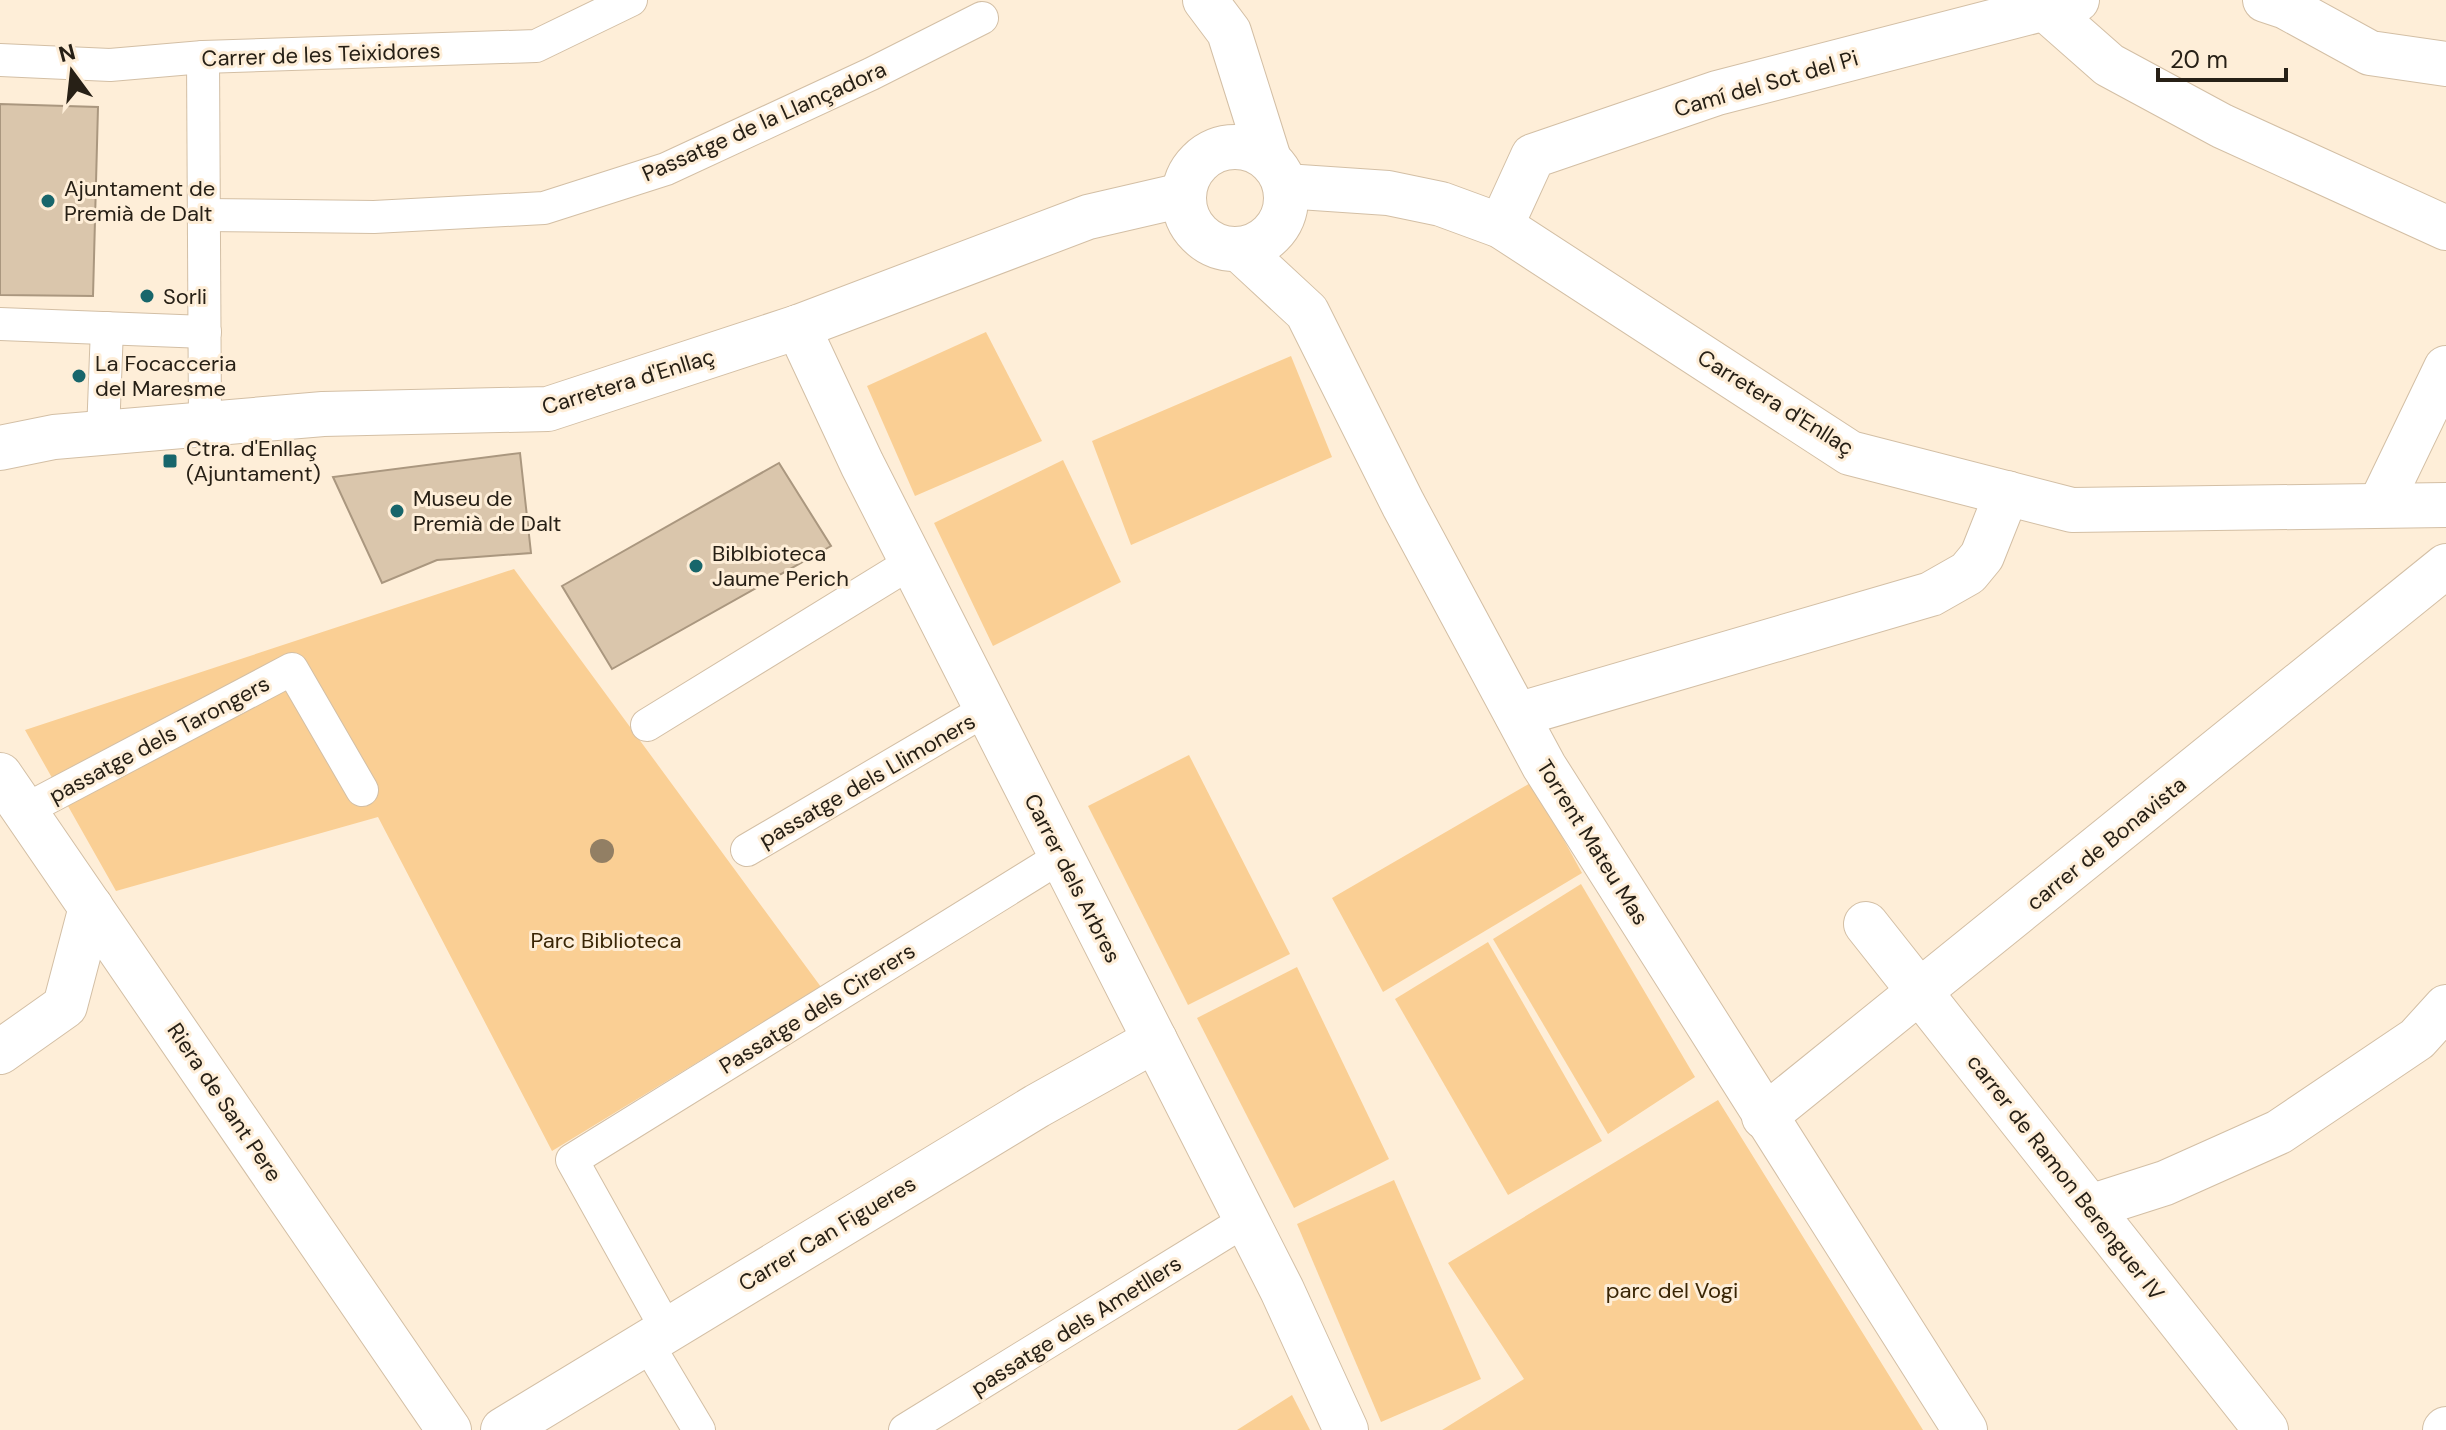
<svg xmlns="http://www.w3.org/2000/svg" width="2446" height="1430" viewBox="0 0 2446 1430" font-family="'DM Sans',sans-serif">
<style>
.green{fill:#facf94}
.building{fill:#dac6ac;stroke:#aa977f;stroke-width:2}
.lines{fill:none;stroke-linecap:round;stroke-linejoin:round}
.pedestrian-casing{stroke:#d3bfa5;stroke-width:34}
.minor-casing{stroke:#d3bfa5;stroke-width:46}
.tertiary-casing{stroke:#d3bfa5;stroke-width:46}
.pedestrian{stroke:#fff;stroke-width:32}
.minor{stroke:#fff;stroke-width:44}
.tertiary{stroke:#fff;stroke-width:44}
.tree{fill:#927f64}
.poi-dot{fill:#18666b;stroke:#feeed8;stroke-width:3}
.labels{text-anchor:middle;stroke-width:6;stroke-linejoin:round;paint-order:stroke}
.street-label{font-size:22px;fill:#272016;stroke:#feeed8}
.poi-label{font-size:22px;fill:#272016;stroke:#feeed8;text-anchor:start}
.park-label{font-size:22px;fill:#392505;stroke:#feeed8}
</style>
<rect width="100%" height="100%" fill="#feeed8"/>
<!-- green -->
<g class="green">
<polygon points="986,332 1042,441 915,496 867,386"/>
<polygon points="1291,356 1332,457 1131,545 1092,441"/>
<polygon points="1063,460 1121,582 993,646 934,523"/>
<polygon points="514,569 821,987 552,1151 378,817 116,891 25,730"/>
<polygon points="1189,755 1290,954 1188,1005 1088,806"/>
<polygon points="1532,782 1582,873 1383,992 1332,898"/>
<polygon points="1581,884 1695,1077 1608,1134 1493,939"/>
<polygon points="1488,942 1602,1141 1508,1195 1395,999"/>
<polygon points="1297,967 1389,1159 1294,1208 1197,1018"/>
<polygon points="1718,1100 1923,1430 1442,1430 1524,1379 1448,1263"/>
<polygon points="1394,1180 1481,1379 1381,1422 1297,1224"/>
<polygon points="1292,1395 1310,1430 1237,1430"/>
</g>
<!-- building -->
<g class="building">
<polygon points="0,104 98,107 93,296 0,295"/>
<polygon points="520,453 531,553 437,560 382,583 333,477"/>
<polygon points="779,463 831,546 612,669 562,586"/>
</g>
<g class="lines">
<!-- pedestrian casing -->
<g class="pedestrian-casing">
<g id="pedestrian">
<polyline points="203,57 205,425"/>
<polyline points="0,60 110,65 203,57 536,46 631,0"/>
<polyline points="204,215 374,217 544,208 666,169 871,74 982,18"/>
<polyline points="0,324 205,332"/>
<polyline points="103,433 107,328"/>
<polyline points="647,725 912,562"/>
<polyline points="25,810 292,669 362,790"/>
<polyline points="747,850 987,709"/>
<polyline points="667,1330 572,1160 1062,856"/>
<polyline points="647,1343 699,1430"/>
<polyline points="905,1430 1246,1220"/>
</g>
</g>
<!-- minor casing -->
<g class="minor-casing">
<g id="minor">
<polyline points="1205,0 1229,32 1269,159"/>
<polyline points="2265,0 2286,7 2370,53 2446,64"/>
<polyline points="2042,6 2109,65 2222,126 2446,228"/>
<polyline points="1501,226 1533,156 1717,93 2077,0"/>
<polyline points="1239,249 1307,312 1403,504 1544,766 1965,1430"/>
<polyline points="798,327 862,464 1282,1290 1346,1430"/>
<polyline points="0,448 54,437 323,414 548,409 798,327 1088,217 1183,195"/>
<polyline points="2380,505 2446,368"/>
<polyline points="1517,715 1931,594 1968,573 1982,556 2007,493"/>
<polyline points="0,775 449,1430"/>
<polyline points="1866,924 2266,1430"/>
<polyline points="0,1052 65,1006 91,907"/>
<polyline points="1764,1117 2446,566"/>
<polyline points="2090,1207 2165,1183 2279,1132 2417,1039 2446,1007"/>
<polyline points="503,1430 1037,1106 1155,1040"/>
<polyline points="2445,1430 2446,1429"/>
</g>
</g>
<!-- tertiary casing -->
<g class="tertiary-casing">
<g id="tertiary">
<circle cx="1235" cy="198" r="51"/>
<polyline points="1285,186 1388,193 1441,204 1501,226 1850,453 2072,510 2446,505"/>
</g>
</g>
<!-- pedestrian -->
<use href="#pedestrian" class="pedestrian"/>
<!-- minor -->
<use href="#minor" class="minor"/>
<!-- tertiary -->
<use href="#tertiary" class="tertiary"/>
</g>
<!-- trees -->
<circle class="tree" cx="602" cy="851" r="12"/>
<!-- markers -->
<g class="poi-dot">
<circle cx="48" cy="201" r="8"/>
<circle cx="147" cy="296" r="8"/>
<circle cx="79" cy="376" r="8"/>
<rect x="162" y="453" width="16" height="16" rx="4"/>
<circle cx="397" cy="511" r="8"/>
<circle cx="696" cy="566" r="8"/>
</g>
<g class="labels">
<!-- street labels -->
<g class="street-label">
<text transform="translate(321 54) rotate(-2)" y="8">Carrer de les Teixidores</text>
<text transform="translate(1766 83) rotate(-16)" y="8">Camí del Sot del Pi</text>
<text transform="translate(764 121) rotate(-24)" y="8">Passatge de la Llançadora</text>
<text transform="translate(628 381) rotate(-17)" y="8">Carretera d'Enllaç</text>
<text transform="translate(1776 402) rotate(32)" y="8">Carretera d'Enllaç</text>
<text transform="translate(159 739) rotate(-28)" y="8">passatge dels Tarongers</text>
<text transform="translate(867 780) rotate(-30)" y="8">passatge dels Llimoners</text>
<text transform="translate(1593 842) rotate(58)" y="8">Torrent Mateu Mas</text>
<text transform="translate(2106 843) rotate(-39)" y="8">carrer de Bonavista</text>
<text transform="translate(1073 878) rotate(63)" y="8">Carrer dels Arbres</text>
<text transform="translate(817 1008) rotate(-32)" y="8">Passatge dels Cirerers</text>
<text transform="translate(225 1102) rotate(56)" y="8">Riera de Sant Pere</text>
<text transform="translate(2066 1177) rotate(52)" y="8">carrer de Ramon Berenguer IV</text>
<text transform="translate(827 1233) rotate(-31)" y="8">Carrer Can Figueres</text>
<text transform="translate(1076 1325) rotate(-32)" y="8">passatge dels Ametllers</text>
</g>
<!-- poi labels -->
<g class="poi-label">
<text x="64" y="196">Ajuntament de<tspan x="64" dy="25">Premià de Dalt</tspan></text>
<text x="163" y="304">Sorli</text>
<text x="95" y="371">La Focacceria<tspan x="95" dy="25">del Maresme</tspan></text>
<text x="186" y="456">Ctra. d'Enllaç<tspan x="186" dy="25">(Ajuntament)</tspan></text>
<text x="413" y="506">Museu de<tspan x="413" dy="25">Premià de Dalt</tspan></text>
<text x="712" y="561">Biblbioteca<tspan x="712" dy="25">Jaume Perich</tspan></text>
</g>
<!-- park labels -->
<g class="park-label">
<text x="606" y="948">Parc Biblioteca</text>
<text x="1672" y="1298">parc del Vogi</text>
</g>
</g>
<!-- north arrow -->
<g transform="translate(72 72) rotate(345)" stroke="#feeed8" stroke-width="6" paint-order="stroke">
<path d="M0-6L14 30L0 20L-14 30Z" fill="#272016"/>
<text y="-12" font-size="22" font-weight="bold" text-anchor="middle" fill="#272016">N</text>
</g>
<!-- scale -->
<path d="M2158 68v12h128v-12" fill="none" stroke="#272016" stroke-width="4"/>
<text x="2170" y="68" font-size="24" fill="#272016" stroke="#feeed8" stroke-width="6" paint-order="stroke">20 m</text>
</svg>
